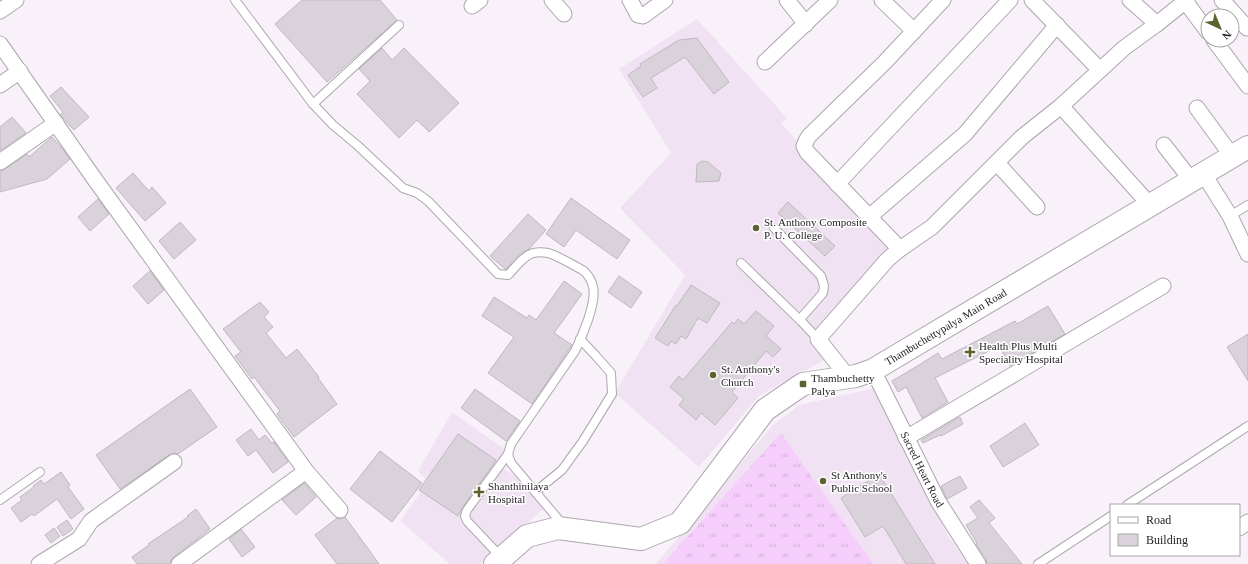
<svg xmlns="http://www.w3.org/2000/svg" width="1248" height="564" viewBox="0 0 1248 564" font-family="Georgia,serif">
<style>
.built{fill:#f0e2f2}
.grass{fill:url(#grass-tufts)}
.building{fill:#dad2db;stroke:#c0b8c1}
.lines{fill:none;stroke-linecap:round;stroke-linejoin:round}
.lane-casing{stroke:#ada6ae;stroke-width:10}
.street-casing{stroke:#ada6ae;stroke-width:17}
.secondary-casing{stroke:#ada6ae;stroke-width:24}
.lane{stroke:#fff;stroke-width:8}
.street{stroke:#fff;stroke-width:15}
.secondary{stroke:#fff;stroke-width:22}
.poi-dot{fill:#5e612f;stroke:#fff;stroke-width:1.5}
.labels{text-anchor:middle;stroke-width:3;stroke-linejoin:round;paint-order:stroke}
.poi-label{font-size:11px;fill:#201d21;stroke:#fff;text-anchor:start}
.street-label{font-size:11px;fill:#201d21;stroke:#fff}
</style>
<defs>
<pattern id="grass-tufts" width="24" height="20" patternUnits="userSpaceOnUse"><rect width="24" height="20" fill="#f6cefc"/><path d="M3 7l-1-3M5 7V3M7 7l1-3M15 17l-1-3M17 17v-4M19 17l1-3" fill="none" stroke="#d3b0d8"/></pattern>
</defs>
<rect width="100%" height="100%" fill="#f9f1fa"/>
<!-- built -->
<g class="built">
<polygon points="697,19 787,118 781,123 890,248 808,340 826,359 759,396 699,467 615,393 685,275 620,208 671,153 619,69"/>
<polygon points="875,388 948,536 968,564 656,564 772,426 799,405"/>
<polygon points="452,412 506,450 498,464 552,502 480,564 450,564 400,521 428,482 418,471"/>
</g>
<!-- grass -->
<polygon class="grass" points="781,433 873,564 663,564"/>
<!-- building -->
<g class="building">
<polygon points="302,0 380,0 397,20 327,82 275,24"/>
<polygon points="697,38 729,82 714,94 685,57 651,78 657,88 643,97 628,75 641,66 640,64 679,40"/>
<polygon points="382,48 392,60 404,48 459,103 429,132 417,120 399,138 357,94 370,81 359,69"/>
<polygon points="61,87 89,117 74,130 61,116 60,115 63,112 50,96"/>
<polygon points="12,117 26,133 0,151 0,127"/>
<polygon points="52,137 61,147 70,159 47,179 0,192 0,171 5,169 27,154 29,157"/>
<polygon points="702,161 708,162 721,173 719,181 696,182 697,164"/>
<polygon points="133,173 149,191 152,187 166,203 145,221 116,188"/>
<polygon points="571,198 630,240 617,259 576,230 564,247 546,234"/>
<polygon points="98,199 109,214 90,231 78,217"/>
<polygon points="788,202 835,246 825,256 778,213"/>
<polygon points="528,214 546,230 529,249 519,255 506,269 505,269 490,256"/>
<polygon points="180,222 196,240 174,259 159,241"/>
<polygon points="150,271 164,290 148,304 133,286"/>
<polygon points="619,276 642,292 631,308 608,292"/>
<polygon points="564,281 582,294 554,333 572,345 532,404 488,373 514,337 482,316 494,297 527,318 529,315 536,320"/>
<polygon points="691,285 720,303 707,323 698,318 686,339 681,336 676,344 671,341 668,346 655,338 676,305 677,306"/>
<polygon points="260,302 269,312 264,317 273,327 266,333 286,358 297,349 319,377 318,378 337,404 294,437 277,414 280,411 254,377 252,379 235,356 241,352 223,329"/>
<polygon points="1048,306 1065,334 1010,366 999,346 935,378 948,402 922,418 906,387 898,392 892,381 919,365 938,353 942,359 1015,321 1017,324"/>
<polygon points="756,311 774,326 766,336 781,349 773,357 766,351 732,392 738,398 715,425 701,413 696,420 679,405 684,399 670,387 679,376 683,380 732,322 734,324 738,319 744,324"/>
<polygon points="1248,334 1248,381 1227,347"/>
<polygon points="190,389 217,427 178,454 174,453 169,455 120,489 96,455"/>
<polygon points="475,389 520,421 506,441 461,408"/>
<polygon points="960,417 963,424 941,436 940,435 923,443 921,440"/>
<polygon points="1025,423 1039,445 1003,467 990,446"/>
<polygon points="251,429 259,440 265,435 272,443 274,442 288,462 273,473 256,450 248,456 236,440"/>
<polygon points="458,434 496,460 463,507 458,516 419,490"/>
<polygon points="380,451 422,483 392,522 350,489"/>
<polygon points="61,472 70,485 68,487 84,509 71,519 57,499 34,516 32,514 21,522 11,508 22,500 20,497 34,487 33,486 41,480 44,484"/>
<polygon points="879,474 935,564 906,564 883,526 865,537 841,498"/>
<polygon points="960,476 967,488 947,499 941,486"/>
<polygon points="304,483 316,497 296,515 282,500"/>
<polygon points="979,500 995,518 989,523 1022,564 987,564 986,559 976,544 977,543 966,525 978,518 970,507"/>
<polygon points="196,509 210,529 174,557 171,560 170,564 137,564 132,557 149,545 148,544 188,517 187,516"/>
<polygon points="345,517 369,550 379,564 337,564 315,535 337,518 341,519"/>
<polygon points="67,520 73,529 63,536 57,527"/>
<polygon points="54,528 60,536 51,543 45,535"/>
<polygon points="241,529 255,547 242,557 229,539"/>
</g>
<g class="lines">
<!-- lane casing -->
<g class="lane-casing">
<g id="lane">
<path d="M 235,0 L 313,104 L 333,125 L 357,145 L 403,188 L 417,193 L 428,201 L 498,274 L 508,275 C 515,268 523,256 533,253 C 538,252 543,252 548,253 C 554,254 579,268 584,271 C 588,275 592,281 593,287 C 597,302 582,337 575,351 L 511,444 L 508,454 L 511,463 L 564,526"/>
<polyline points="313,104 399,25"/>
<polyline points="1230,216 1248,205"/>
<polyline points="774,228 821,276 824,286 823,293 801,318 801,321 818,339"/>
<polyline points="741,263 801,321"/>
<polyline points="535,492 562,470 583,441 612,394 611,373 596,356 580,339"/>
<polyline points="0,500 40,472"/>
<polyline points="1127,505 1248,426"/>
<polyline points="501,557 467,521 465,516 467,510 508,454"/>
<polyline points="1038,564 1111,516"/>
</g>
</g>
<!-- street casing -->
<g class="street-casing">
<g id="street">
<polyline points="552,0 564,14"/>
<polyline points="630,0 638,15 643,16 665,0"/>
<polyline points="787,0 806,24"/>
<polyline points="882,0 914,31"/>
<polyline points="1032,0 1100,70"/>
<polyline points="1130,0 1157,24"/>
<polyline points="1222,0 1247,28"/>
<polyline points="1185,1 1208,32"/>
<polyline points="472,6 480,0"/>
<polyline points="0,11 16,0"/>
<polyline points="1214,40 1248,86"/>
<polyline points="0,44 96,181 306,471 340,510"/>
<polyline points="765,62 830,0"/>
<polyline points="0,85 20,71"/>
<polyline points="1061,106 1150,205"/>
<polyline points="1197,108 1232,156"/>
<polyline points="1164,145 1192,181"/>
<polyline points="0,162 56,123"/>
<polyline points="997,163 1037,207"/>
<polyline points="1203,173 1230,216 1248,254"/>
<polyline points="837,184 1010,0"/>
<polyline points="869,217 965,134 1057,25"/>
<polyline points="900,249 807,152 804,146 806,141 809,136 885,62 943,0"/>
<path id="s1" d="M 873,370 L 938,501 L 978,564"/>
<polyline points="848,377 818,339 888,259 900,249 932,227 1022,137 1061,106 1124,48 1157,24 1187,0"/>
<polyline points="906,438 1163,286"/>
<polyline points="1239,528 1248,522"/>
<polyline points="39,564 79,539 91,521 174,462"/>
<polyline points="179,564 306,471"/>
</g>
</g>
<!-- secondary casing -->
<g class="secondary-casing">
<g id="secondary">
<path id="s2" d="M 495,564 L 527,536 L 558,528 L 641,539 L 680,523 L 765,410 L 803,384 L 856,376 L 873,370 L 1248,147"/>
</g>
</g>
<!-- lane -->
<use href="#lane" class="lane"/>
<!-- street -->
<use href="#street" class="street"/>
<!-- secondary -->
<use href="#secondary" class="secondary"/>
</g>
<!-- markers -->
<g class="poi-dot">
<circle cx="756" cy="228" r="4"/>
<path d="M968 346h4v4h4v4h-4v4h-4v-4h-4v-4h4z"/>
<circle cx="713" cy="375" r="4"/>
<rect x="799" y="380" width="8" height="8" rx="2"/>
<circle cx="823" cy="481" r="4"/>
<path d="M477 486h4v4h4v4h-4v4h-4v-4h-4v-4h4z"/>
</g>
<g class="labels">
<!-- poi labels -->
<g class="poi-label">
<text x="764" y="226">St. Anthony Composite<tspan x="764" dy="13">P. U. College</tspan></text>
<text x="979" y="350">Health Plus Multi<tspan x="979" dy="13">Speciality Hospital</tspan></text>
<text x="721" y="373">St. Anthony's<tspan x="721" dy="13">Church</tspan></text>
<text x="811" y="382">Thambuchetty<tspan x="811" dy="13">Palya</tspan></text>
<text x="831" y="479">St Anthony's<tspan x="831" dy="13">Public School</tspan></text>
<text x="488" y="490">Shanthinilaya<tspan x="488" dy="13">Hospital</tspan></text>
</g>
<!-- street labels -->
<g class="street-label">
<text dy="4" stroke="none"><textPath href="#s2" startOffset="544">Thambuchettypalya Main Road</textPath></text>
<text dy="4" stroke="none"><textPath href="#s1" startOffset="111">Sacred Heart Road</textPath></text>
</g>
</g>
<!-- legend -->
<rect x="1110" y="504" width="130" height="52" fill="#ffffff" stroke="#a6a5a6"/>
<rect x="1118" y="517" width="20" height="6" fill="#ffffff" stroke="#a6a5a6"/>
<text x="1146" y="524" font-size="12" fill="#201d21">Road</text>
<rect x="1118" y="534" width="20" height="12" fill="#dad2db" stroke="#a6a5a6"/>
<text x="1146" y="544" font-size="12" fill="#201d21">Building</text>
<!-- north arrow -->
<g transform="translate(1220 28) rotate(136)"><circle r="19" fill="#ffffff" stroke="#a6a5a6"/>
<path d="M0-3L7 15L0 10L-7 15Z" fill="#5e612f"/>
<text y="-6" font-size="11" font-weight="bold" text-anchor="middle" fill="#201d21">N</text>
</g>
</svg>
